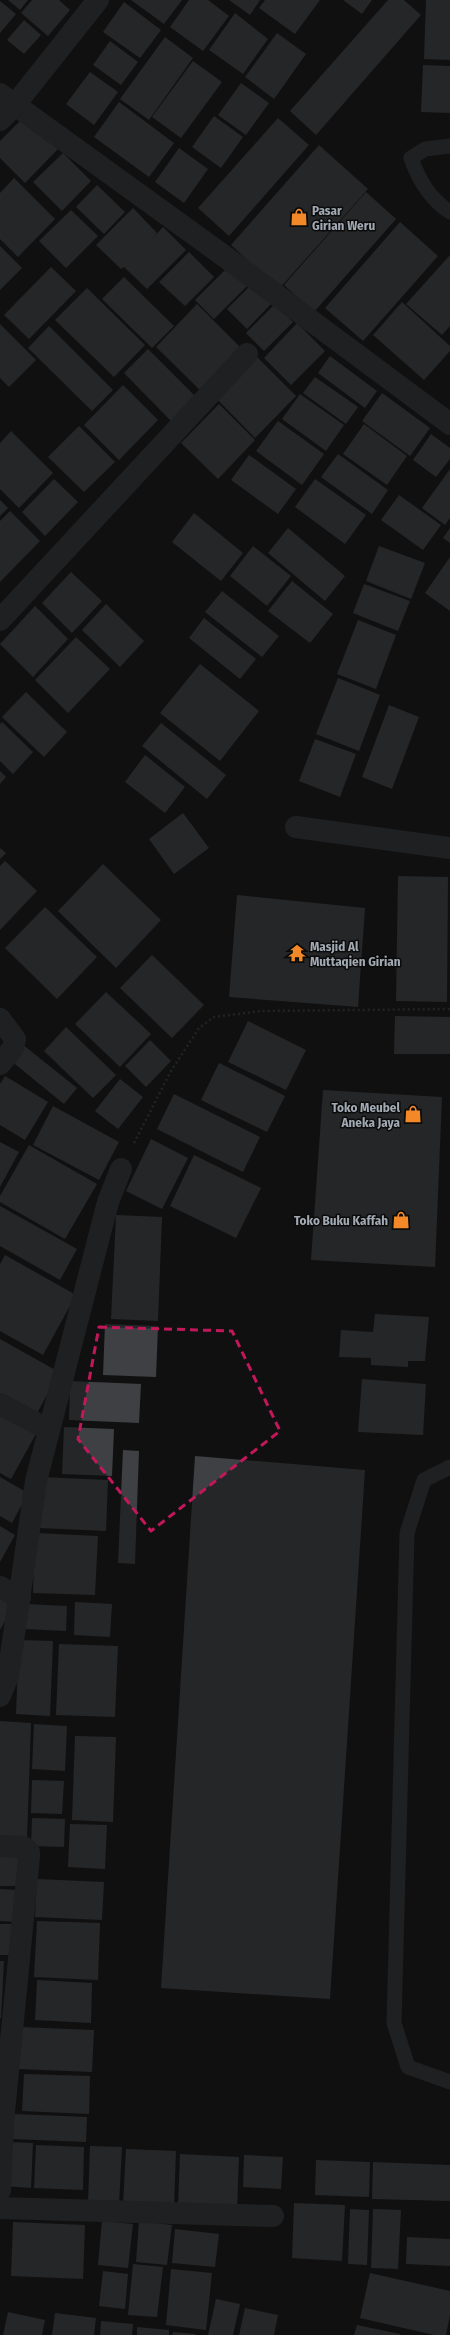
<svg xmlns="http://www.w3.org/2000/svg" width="450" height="2335" viewBox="0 0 450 2335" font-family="'Fira Sans Condensed',sans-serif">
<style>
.building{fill:#3f4044}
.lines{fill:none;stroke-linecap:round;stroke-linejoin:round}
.path{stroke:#373a3d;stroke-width:2.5;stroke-dasharray:2 3;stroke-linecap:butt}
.service{stroke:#313336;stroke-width:15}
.minor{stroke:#313336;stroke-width:22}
.marked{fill:none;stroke:#c2185b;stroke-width:3;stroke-dasharray:8 5;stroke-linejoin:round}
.labels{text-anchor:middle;stroke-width:3;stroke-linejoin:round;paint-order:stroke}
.poi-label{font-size:13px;font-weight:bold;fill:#a1a9b2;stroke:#0b0b0c;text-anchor:start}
</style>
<rect width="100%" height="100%" fill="#101011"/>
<!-- building -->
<g class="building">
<polygon points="8,0 28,0 20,10"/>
<polygon points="32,0 59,0 70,10 48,36 21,13"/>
<polygon points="131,0 182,0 164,24"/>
<polygon points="189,0 208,0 229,16 203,51 170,27"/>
<polygon points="229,0 260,0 250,15"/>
<polygon points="265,0 320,0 295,34 259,8"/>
<polygon points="343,0 372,0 362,14"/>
<polygon points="388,0 404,0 421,15 316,135 290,111"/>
<polygon points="426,0 450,0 450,60 424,59"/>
<polygon points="0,1 16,14 0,33"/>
<polygon points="124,2 161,30 140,58 103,32"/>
<polygon points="235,13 268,39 243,74 209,50"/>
<polygon points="24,20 41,35 24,54 7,40"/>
<polygon points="277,33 306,54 274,99 245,77"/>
<polygon points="165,37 193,58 149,120 120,99"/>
<polygon points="110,41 138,62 121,85 93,65"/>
<polygon points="193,61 222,82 181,138 152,117"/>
<polygon points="423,65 450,66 450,113 421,112"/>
<polygon points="90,72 118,92 94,125 66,104"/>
<polygon points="241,83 269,103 246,135 218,115"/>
<polygon points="119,102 174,143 149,177 94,137"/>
<polygon points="25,116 58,149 25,183 0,158 0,141"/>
<polygon points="214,116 243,137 221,168 192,147"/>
<polygon points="278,118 309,145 229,236 198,208"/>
<polygon points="319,145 368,189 279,289 231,245"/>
<polygon points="179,148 208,169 184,203 155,182"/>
<polygon points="63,153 91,181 62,211 33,182"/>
<polygon points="14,178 55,219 18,257 0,239 0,193"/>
<polygon points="97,185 125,212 104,234 76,207"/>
<polygon points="366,192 396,219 314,312 284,285"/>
<polygon points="133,208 157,233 152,239 163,227 186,250 147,289 124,267 121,269 96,245"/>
<polygon points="71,210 98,236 66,268 39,241"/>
<polygon points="400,222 438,256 363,341 325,308"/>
<polygon points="0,246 22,268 0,290"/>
<polygon points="189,252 214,277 185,306 159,282"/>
<polygon points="450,255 450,326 442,335 406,304"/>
<polygon points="230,265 249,284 214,319 195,300"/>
<polygon points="51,267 76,291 29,339 4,315"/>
<polygon points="124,277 174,326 152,348 102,299"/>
<polygon points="251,285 271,304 247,329 227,309"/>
<polygon points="87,288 145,345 114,377 55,320"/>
<polygon points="402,302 450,346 450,351 424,380 373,335"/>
<polygon points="197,304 242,349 201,391 156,347"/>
<polygon points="275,304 293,322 264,351 246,333"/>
<polygon points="297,323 325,351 291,385 264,358"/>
<polygon points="0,324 36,360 9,387 0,378"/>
<polygon points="49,326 113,390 92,411 28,348"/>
<polygon points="148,349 198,399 174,424 124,373"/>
<polygon points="256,356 296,396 255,438 215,397"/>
<polygon points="330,356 377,391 365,408 318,373"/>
<polygon points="315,377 358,407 346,424 303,393"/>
<polygon points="123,385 158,420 119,460 84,425"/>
<polygon points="382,393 430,428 410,456 362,421"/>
<polygon points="300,394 344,425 326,451 282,419"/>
<polygon points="219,404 255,440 218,479 181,443"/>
<polygon points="278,421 324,454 302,485 256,451"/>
<polygon points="364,424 407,456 387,485 343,454"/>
<polygon points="79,426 115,462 84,492 48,457"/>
<polygon points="11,431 53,473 19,508 0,489 0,443"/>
<polygon points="431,434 450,448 450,459 436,477 413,460"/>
<polygon points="338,454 388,490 372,514 321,477"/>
<polygon points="249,455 296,489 278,514 231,480"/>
<polygon points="450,469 450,518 445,525 422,508"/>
<polygon points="54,479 78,502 45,536 22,512"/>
<polygon points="315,479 366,515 345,544 295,507"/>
<polygon points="399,495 441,525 423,550 381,520"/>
<polygon points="0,500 8,508 0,516"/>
<polygon points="10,511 40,541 0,582 0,521"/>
<polygon points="194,513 243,553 221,581 172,542"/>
<polygon points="288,528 345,576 325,601 268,553"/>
<polygon points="450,528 450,543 443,538"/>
<polygon points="253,546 291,576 267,606 230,576"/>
<polygon points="379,546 425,563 411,599 366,581"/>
<polygon points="450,557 450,611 425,593"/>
<polygon points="71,572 102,601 72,633 42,603"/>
<polygon points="292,581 333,614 310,643 268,611"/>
<polygon points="364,584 410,601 398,631 353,613"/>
<polygon points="222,591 279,636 262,657 205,612"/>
<polygon points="106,604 144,641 120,667 82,630"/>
<polygon points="35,606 68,639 33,677 0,644"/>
<polygon points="204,618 256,659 240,679 189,638"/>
<polygon points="358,620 396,635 376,689 337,674"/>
<polygon points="76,637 110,669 68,713 35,680"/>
<polygon points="200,664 259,711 220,761 160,713"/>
<polygon points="338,678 380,695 359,751 316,734"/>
<polygon points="26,692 67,732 44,757 2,717"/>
<polygon points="389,705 419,717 392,789 362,777"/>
<polygon points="2,722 33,752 13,774 0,761 0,724"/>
<polygon points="161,723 226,775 207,799 142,746"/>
<polygon points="315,739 356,754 340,797 299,781"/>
<polygon points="145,755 185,787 165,813 125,782"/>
<polygon points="0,771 6,777 0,784"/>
<polygon points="183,813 209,848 174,874 149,839"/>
<polygon points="0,848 6,853 0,859"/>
<polygon points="5,861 37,891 0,930 0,866"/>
<polygon points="103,864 161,920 116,968 58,911"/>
<polygon points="398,876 448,877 447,1002 396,1001"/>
<polygon points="237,895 365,908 358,1007 229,997"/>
<polygon points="45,907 97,957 57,999 5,948"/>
<polygon points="152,955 204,1005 172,1038 120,988"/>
<polygon points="106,992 151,1034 120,1067 75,1024"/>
<polygon points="395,1016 450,1017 450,1054 394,1054"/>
<polygon points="248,1021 306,1050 286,1090 228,1062"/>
<polygon points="66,1027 116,1075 93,1098 44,1051"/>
<polygon points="150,1040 171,1061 146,1087 125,1066"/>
<polygon points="22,1044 77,1088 64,1104 10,1060"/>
<polygon points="219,1063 285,1096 267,1132 201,1100"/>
<polygon points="5,1076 48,1102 25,1140 0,1125 0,1084"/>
<polygon points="120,1079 143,1097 118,1129 95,1111"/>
<polygon points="323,1090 442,1097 435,1267 311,1260"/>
<polygon points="174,1094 260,1137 243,1172 157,1129"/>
<polygon points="53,1106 119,1142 99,1180 33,1145"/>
<polygon points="151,1139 188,1158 162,1209 126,1191"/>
<polygon points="0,1142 19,1152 0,1187"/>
<polygon points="29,1145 97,1184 65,1239 0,1202 0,1196"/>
<polygon points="194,1155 261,1188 236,1238 170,1206"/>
<polygon points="0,1206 77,1249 60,1280 0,1246"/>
<polygon points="116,1215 162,1217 158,1321 111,1319"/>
<polygon points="5,1255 76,1295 43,1355 0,1331 0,1264"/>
<polygon points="375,1314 429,1317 425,1361 408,1361 408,1367 371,1365 371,1358 339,1357 341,1330 373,1332"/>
<polygon points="105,1324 158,1326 156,1377 103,1375"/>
<polygon points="0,1339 59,1372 33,1421 0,1402"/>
<polygon points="362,1379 426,1384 423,1435 358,1432"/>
<polygon points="70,1381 141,1384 139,1423 69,1420"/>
<polygon points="0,1411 37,1432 11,1479 0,1473"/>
<polygon points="64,1427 114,1429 112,1476 62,1474"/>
<polygon points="123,1450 139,1451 135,1564 118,1563"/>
<polygon points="195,1456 365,1470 330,1999 161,1988"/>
<polygon points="0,1477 28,1493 12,1523 0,1516"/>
<polygon points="41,1477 108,1480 106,1531 39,1528"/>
<polygon points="0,1526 15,1535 0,1562"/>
<polygon points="35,1533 98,1536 95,1595 33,1593"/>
<polygon points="0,1597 14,1605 0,1630"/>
<polygon points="75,1602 112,1604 110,1637 74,1635"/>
<polygon points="25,1604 67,1606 66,1631 24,1629"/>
<polygon points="19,1640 53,1641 50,1716 16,1714"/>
<polygon points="59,1644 118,1646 115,1717 56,1715"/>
<polygon points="0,1721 31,1723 27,1840 0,1839"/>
<polygon points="34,1724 67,1726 65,1771 32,1769"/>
<polygon points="75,1736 116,1737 113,1822 72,1820"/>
<polygon points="32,1780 64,1781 62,1814 31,1813"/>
<polygon points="32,1818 65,1819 64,1847 31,1846"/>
<polygon points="70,1824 107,1825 105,1869 68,1867"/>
<polygon points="0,1848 22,1849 21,1886 0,1886"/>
<polygon points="37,1879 104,1882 102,1920 35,1917"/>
<polygon points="0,1889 17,1890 16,1922 0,1921"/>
<polygon points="37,1921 100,1923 98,1980 34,1977"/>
<polygon points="0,1924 14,1924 13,1955 0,1955"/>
<polygon points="0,1961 4,1961 1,2018 0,2018"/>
<polygon points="37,1980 92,1983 91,2023 35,2020"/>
<polygon points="20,2027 94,2030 92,2072 18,2069"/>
<polygon points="24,2074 90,2076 89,2114 22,2111"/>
<polygon points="14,2114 87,2117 86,2142 12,2139"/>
<polygon points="6,2142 33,2143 31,2188 4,2186"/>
<polygon points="36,2145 84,2147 83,2190 34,2188"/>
<polygon points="90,2146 122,2147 119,2204 88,2203"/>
<polygon points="126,2149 176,2151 174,2207 123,2205"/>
<polygon points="180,2154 239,2157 237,2209 178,2207"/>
<polygon points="244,2155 283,2157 281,2189 243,2187"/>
<polygon points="316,2160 370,2162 369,2197 315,2195"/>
<polygon points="373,2162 450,2165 450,2201 372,2199"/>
<polygon points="294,2203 345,2205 342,2261 292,2258"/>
<polygon points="350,2209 369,2210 367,2265 348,2264"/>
<polygon points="373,2209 401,2210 398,2269 371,2268"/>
<polygon points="102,2221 133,2224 128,2268 98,2265"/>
<polygon points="139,2221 172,2225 167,2265 136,2262"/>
<polygon points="13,2222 85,2225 83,2279 11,2276"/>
<polygon points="175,2229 219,2234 215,2267 172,2263"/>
<polygon points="407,2237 450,2239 450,2266 406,2264"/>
<polygon points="133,2264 163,2267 157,2317 128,2315"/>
<polygon points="171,2269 212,2273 206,2330 166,2325"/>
<polygon points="103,2271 128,2274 125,2309 99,2306"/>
<polygon points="370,2273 450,2291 450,2315 446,2335 434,2335 360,2318"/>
<polygon points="216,2299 240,2304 233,2335 208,2335"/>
<polygon points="245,2308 278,2315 274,2335 239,2335"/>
<polygon points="8,2312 45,2320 42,2335 3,2335"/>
<polygon points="55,2313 96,2318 94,2335 52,2335"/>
<polygon points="101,2321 133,2324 132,2335 100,2335"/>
<polygon points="357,2325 400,2334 400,2335 354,2335"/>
<polygon points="137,2327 169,2330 169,2335 137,2335"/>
<polygon points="173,2332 195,2334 195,2335 172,2335"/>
</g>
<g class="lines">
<!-- path -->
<polyline class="path" points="134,1143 171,1071 199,1028 214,1017 261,1011 450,1009"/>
<!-- service -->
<g class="service">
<path d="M 450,146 L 425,149 L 411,158 C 419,181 430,199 450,212"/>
<polyline points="450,1467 424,1480 407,1533 394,2023 408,2067 450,2082"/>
</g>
<!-- minor -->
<g class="minor">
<polyline points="0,94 224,256 450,424"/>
<polyline points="0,120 14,106 98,0"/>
<polyline points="0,620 247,354"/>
<polyline points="296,827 450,848"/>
<polyline points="0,1019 15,1039 13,1048 0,1064"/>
<polyline points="0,1404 49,1430"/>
<polyline points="0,1587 20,1598"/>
<polyline points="0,1696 8,1676 36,1481 108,1202 121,1169"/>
<polyline points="0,1846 24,1847 29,1852 29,1857 3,2122 0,2190"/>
<polyline points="0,2208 273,2216"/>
</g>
</g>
<!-- marked area -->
<path d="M0 0H450V2335H0ZM 99,1327 L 232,1331 L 280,1431 L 151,1531 L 78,1439 Z" fill="#101011" fill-opacity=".55" fill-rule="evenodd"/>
<path class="marked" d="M 99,1327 L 232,1331 L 280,1431 L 151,1531 L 78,1439 Z"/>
<!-- icons -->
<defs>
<g id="shop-bare" transform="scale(1.38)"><path d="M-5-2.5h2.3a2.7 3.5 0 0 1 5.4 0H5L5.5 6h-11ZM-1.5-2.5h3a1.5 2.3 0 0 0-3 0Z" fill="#f28827" stroke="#0b0b0c" stroke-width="2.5" paint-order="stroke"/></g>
<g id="temple-bare" transform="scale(1.38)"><path d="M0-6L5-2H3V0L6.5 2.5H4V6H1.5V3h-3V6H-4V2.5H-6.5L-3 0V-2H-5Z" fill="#f28827" stroke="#0b0b0c" stroke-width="2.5" paint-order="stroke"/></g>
</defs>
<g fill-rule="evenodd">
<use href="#shop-bare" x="299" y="217"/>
<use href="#temple-bare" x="297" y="953"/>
<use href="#shop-bare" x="413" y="1114"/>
<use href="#shop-bare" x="401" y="1220"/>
</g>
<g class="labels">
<!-- poi labels -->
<g class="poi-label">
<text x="312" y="215">Pasar<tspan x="312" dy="15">Girian Weru</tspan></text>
<text x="310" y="951">Masjid Al<tspan x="310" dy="15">Muttaqien Girian</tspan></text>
<text x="400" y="1112" text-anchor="end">Toko Meubel<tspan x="400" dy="15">Aneka Jaya</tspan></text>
<text x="388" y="1225" text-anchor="end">Toko Buku Kaffah</text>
</g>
</g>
</svg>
